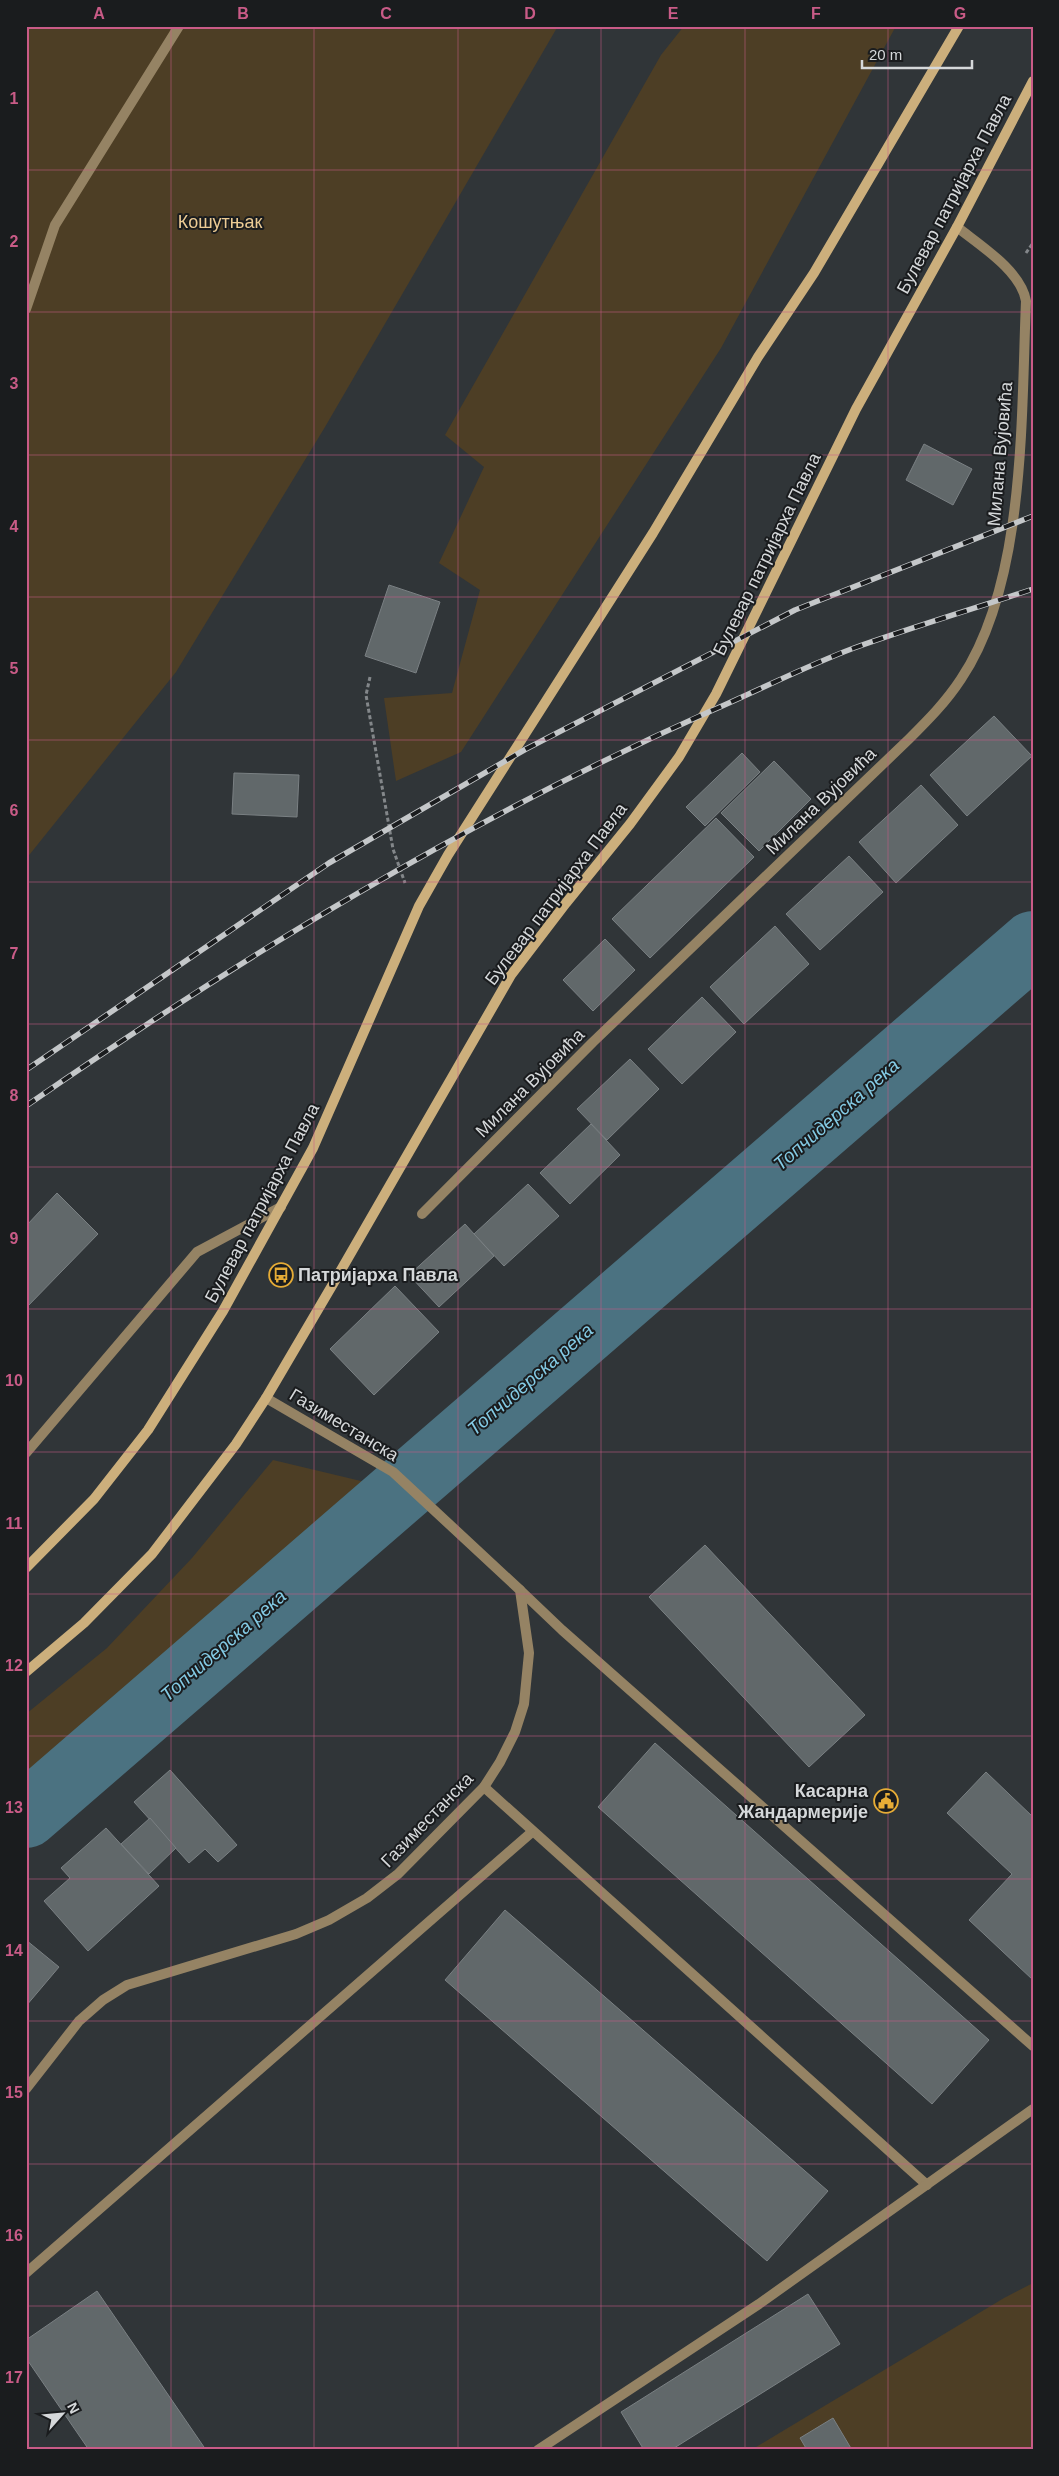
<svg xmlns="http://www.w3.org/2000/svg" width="1059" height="2476" viewBox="0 0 1059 2476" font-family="Arial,sans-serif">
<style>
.green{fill:#4d3e25}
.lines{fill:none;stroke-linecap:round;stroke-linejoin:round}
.river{stroke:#4b7281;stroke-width:66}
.building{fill:#61686a;stroke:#7a8083}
.path{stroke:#83878a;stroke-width:3;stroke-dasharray:4 2.5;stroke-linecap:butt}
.lane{stroke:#958364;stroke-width:10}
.street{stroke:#958364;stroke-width:10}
.secondary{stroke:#ccaf7c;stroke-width:10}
.rail-casing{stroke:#c4c7c9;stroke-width:5.5}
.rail{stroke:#1a1c1e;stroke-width:4;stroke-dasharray:11;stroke-linecap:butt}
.grid{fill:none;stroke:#c95b87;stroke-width:1;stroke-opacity:0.55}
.labels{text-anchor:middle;stroke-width:4;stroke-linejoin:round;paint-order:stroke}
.street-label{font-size:18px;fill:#d5d8da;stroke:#1a1c1e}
.park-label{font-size:18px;fill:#eccb94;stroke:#1a1c1e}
.poi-label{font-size:18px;font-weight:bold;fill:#d5d8da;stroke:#1a1c1e;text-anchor:start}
.water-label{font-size:19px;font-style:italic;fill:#83cae4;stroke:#1a1c1e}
.neatline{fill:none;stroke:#c95b87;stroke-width:2}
.grid-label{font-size:16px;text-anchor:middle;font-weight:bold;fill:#c95b87}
</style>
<rect width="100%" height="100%" fill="#303538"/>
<!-- green -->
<g class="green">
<polygon points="26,26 558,26 325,427 176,672 26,859"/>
<polygon points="684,26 896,26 721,348 461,752 396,781 384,698 452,693 480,590 439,563 484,467 445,435 661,55"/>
<polygon points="273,1460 386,1487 26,1794 26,1714 107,1648 192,1558"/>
<polygon points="1033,2283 1033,2450 751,2450 1004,2298"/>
</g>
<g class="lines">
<!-- river -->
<polyline class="river" points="26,1815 1033,944"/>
</g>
<!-- building -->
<g class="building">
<polygon points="924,444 972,469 953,505 906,480"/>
<polygon points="389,585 440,602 416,673 365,656"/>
<polygon points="994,716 1032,756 967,816 930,775"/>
<polygon points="742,753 760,772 705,826 686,807"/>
<polygon points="774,761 811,799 759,851 721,813"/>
<polygon points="234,773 299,775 297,817 232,814"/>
<polygon points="921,785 958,825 896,883 859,842"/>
<polygon points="716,818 754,857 650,958 612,919"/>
<polygon points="849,856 883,892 820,950 786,914"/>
<polygon points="775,926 809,964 744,1024 710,987"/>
<polygon points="605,939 635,970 593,1011 563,980"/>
<polygon points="702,997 736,1032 682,1084 648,1049"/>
<polygon points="630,1059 659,1089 607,1140 577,1109"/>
<polygon points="591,1124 620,1155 570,1204 540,1173"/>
<polygon points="528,1184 559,1216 504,1266 474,1234"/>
<polygon points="57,1193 98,1234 26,1308 26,1226"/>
<polygon points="465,1224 494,1256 439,1307 409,1275"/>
<polygon points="395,1286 439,1332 374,1395 330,1349"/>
<polygon points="705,1545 865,1715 809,1767 649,1597"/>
<polygon points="655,1743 989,2040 932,2104 598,1807"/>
<polygon points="170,1770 237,1845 218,1862 205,1849 189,1863 134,1802"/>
<polygon points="986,1772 1033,1817 1033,1980 969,1920 1012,1874 947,1813"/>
<polygon points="150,1818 176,1848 149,1874 121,1844"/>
<polygon points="106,1828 159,1886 88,1951 44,1901 70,1878 61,1868"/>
<polygon points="505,1910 828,2191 767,2261 445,1980"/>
<polygon points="26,1940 59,1967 26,2006"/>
<polygon points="97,2291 206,2450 89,2450 26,2358 26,2340"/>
<polygon points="808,2294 840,2344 671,2450 644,2450 621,2412"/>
<polygon points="833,2418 852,2450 807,2450 800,2438"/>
</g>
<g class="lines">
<!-- path -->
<g class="path">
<polyline points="1026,253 1033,243"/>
<polyline points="370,677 366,695 393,849 405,883"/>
</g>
<!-- lane -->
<g class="lane">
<polyline points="26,1453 197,1252 281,1207"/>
<polyline points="520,1590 562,1630 1033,2046"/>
<polyline points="484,1787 927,2185"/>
<polyline points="26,2273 532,1832"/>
<polyline points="538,2450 759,2304 1033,2109"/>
</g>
<!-- street -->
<g class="street">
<polyline points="26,309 55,225 179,26"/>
<path d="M 422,1214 L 593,1042 L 909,739 C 928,720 946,702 961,679 C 1026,582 1021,416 1026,301 C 1021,271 981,246 957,227"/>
<polyline points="26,2089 79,2021 103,2000 127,1985 296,1934 329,1920 367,1898 398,1874 484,1787 500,1762 515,1732 524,1704 529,1653 520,1590 393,1472 266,1398"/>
</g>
<!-- secondary -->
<g class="secondary">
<polyline points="26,1568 94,1499 148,1430 223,1311 313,1148 419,906 448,855 653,533 758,357 814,273 959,26"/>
<polyline points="26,1672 84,1623 152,1554 236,1444 266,1398 333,1284 511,975 566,903 630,824 679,757 716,694 856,409 957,227 1033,81"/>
</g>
<!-- rail casing -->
<g class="rail-casing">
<g id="rail">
<polyline points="26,1070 329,863 526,749 795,610 1033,516"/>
<path d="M 26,1106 C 244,955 470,818 713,710 C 759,690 806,666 854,648 C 913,627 973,609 1033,589"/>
</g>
</g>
<!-- rail -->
<use href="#rail" class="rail"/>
</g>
<!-- grid -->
<path class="grid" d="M 171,26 L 171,2450M 314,26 L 314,2450M 458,26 L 458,2450M 601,26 L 601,2450M 745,26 L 745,2450M 888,26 L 888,2450M 26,170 L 1033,170M 26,312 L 1033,312M 26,455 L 1033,455M 26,597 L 1033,597M 26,740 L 1033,740M 26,882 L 1033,882M 26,1024 L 1033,1024M 26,1167 L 1033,1167M 26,1309 L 1033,1309M 26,1452 L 1033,1452M 26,1594 L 1033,1594M 26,1736 L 1033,1736M 26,1879 L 1033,1879M 26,2021 L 1033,2021M 26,2164 L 1033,2164M 26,2306 L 1033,2306"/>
<!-- icons -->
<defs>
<g id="bus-ring" transform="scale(1.25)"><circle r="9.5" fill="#1a1c1e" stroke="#e6ac36" stroke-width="1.5"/><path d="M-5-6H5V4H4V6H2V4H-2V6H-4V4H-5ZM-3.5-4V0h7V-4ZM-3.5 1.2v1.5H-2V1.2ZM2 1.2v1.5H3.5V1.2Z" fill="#e6ac36"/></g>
<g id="civic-ring" transform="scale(1.25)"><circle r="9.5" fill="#1a1c1e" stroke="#e6ac36" stroke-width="1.5"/><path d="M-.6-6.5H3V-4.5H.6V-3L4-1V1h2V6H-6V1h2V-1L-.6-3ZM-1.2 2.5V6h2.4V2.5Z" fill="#e6ac36"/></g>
</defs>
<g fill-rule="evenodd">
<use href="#bus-ring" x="281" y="1275"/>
<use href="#civic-ring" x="886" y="1801"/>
</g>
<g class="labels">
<!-- street labels -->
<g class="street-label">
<text transform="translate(954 194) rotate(-62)" y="6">Булевар патријарха Павла</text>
<text transform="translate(1000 454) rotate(-85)" y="6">Милана Вујовића</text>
<text transform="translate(767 554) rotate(-64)" y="6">Булевар патријарха Павла</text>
<text transform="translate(821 801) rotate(-44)" y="6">Милана Вујовића</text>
<text transform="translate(556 894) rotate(-53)" y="6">Булевар патријарха Павла</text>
<text transform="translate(530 1083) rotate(-45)" y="6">Милана Вујовића</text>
<text transform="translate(262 1203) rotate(-62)" y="6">Булевар патријарха Павла</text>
<text transform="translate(344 1425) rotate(31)" y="6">Газиместанска</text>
<text transform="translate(427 1820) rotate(-46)" y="6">Газиместанска</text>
</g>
<!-- park labels -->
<g class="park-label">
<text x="220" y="228">Кошутњак</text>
</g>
<!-- poi labels -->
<g class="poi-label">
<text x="298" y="1281">Патријарха Павла</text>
<text x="868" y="1797" text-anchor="end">Касарна<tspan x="868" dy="21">Жандармерије</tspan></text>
</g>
<!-- water labels -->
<g class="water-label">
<text transform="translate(836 1114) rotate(-41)" y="7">Топчидерска река</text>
<text transform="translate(530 1379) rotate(-41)" y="7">Топчидерска река</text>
<text transform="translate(223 1645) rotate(-41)" y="7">Топчидерска река</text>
</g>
</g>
<!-- border -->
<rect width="1059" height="2476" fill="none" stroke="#1a1c1e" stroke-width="55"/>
<!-- north arrow -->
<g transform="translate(62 2414) rotate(63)" stroke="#1a1c1e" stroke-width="4" paint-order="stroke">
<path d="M0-4L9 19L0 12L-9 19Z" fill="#d5d8da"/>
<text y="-8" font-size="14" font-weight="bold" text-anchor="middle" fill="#d5d8da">N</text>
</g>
<!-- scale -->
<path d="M862 60v8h110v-8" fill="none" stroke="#d5d8da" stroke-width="2.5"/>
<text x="869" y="60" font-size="15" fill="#d5d8da" stroke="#1a1c1e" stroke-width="4" paint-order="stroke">20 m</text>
<rect x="28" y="28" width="1004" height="2420" class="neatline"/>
<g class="grid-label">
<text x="99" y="19">A</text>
<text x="243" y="19">B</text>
<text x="386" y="19">C</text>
<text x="530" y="19">D</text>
<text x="673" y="19">E</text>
<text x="816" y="19">F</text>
<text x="960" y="19">G</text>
<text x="14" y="104">1</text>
<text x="14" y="247">2</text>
<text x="14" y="389">3</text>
<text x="14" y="532">4</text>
<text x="14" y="674">5</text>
<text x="14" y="816">6</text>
<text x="14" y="959">7</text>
<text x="14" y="1101">8</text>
<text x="14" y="1244">9</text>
<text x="14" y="1386">10</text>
<text x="14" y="1529">11</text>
<text x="14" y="1671">12</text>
<text x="14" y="1813">13</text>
<text x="14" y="1956">14</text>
<text x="14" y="2098">15</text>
<text x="14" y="2241">16</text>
<text x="14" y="2383">17</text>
</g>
</svg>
